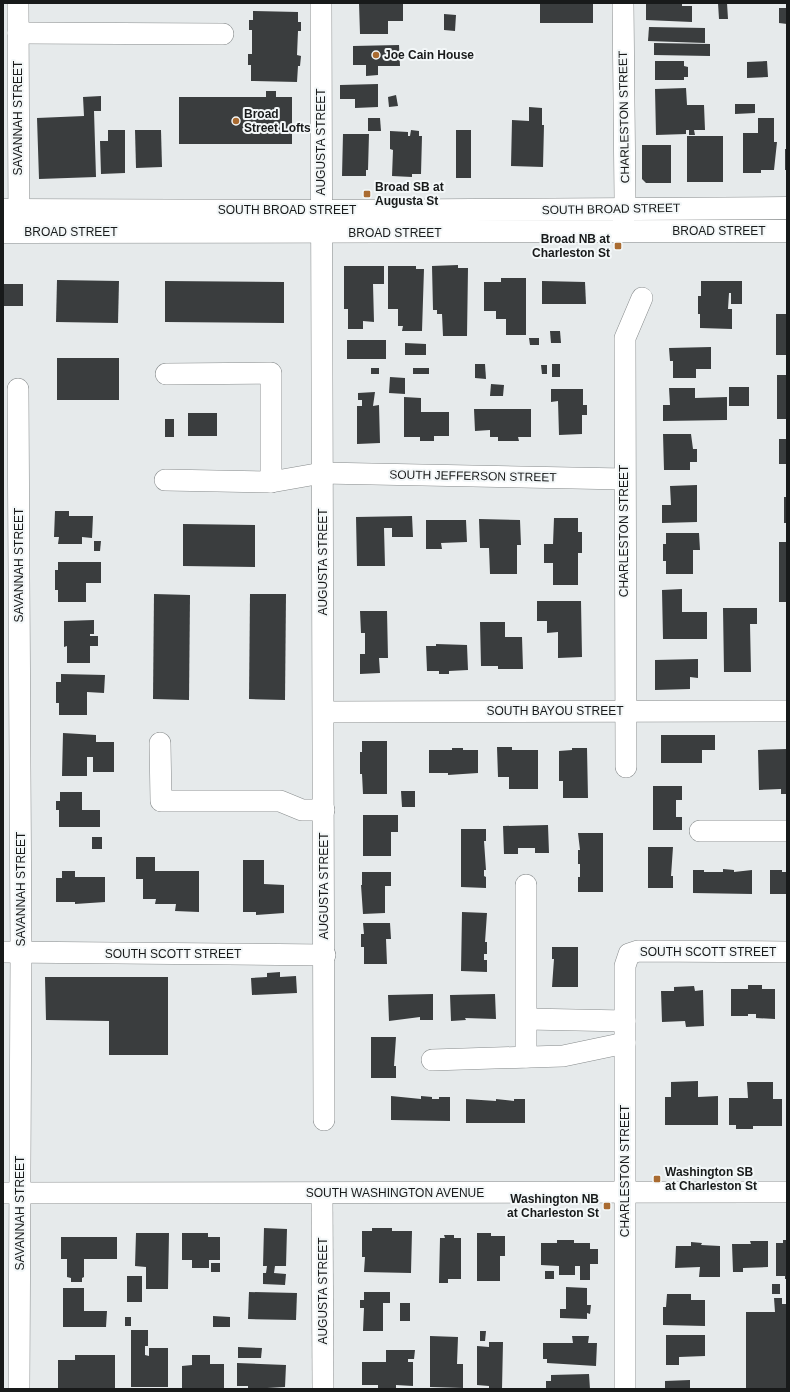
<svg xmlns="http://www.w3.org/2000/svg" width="790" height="1392" viewBox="0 0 790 1392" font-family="Arial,sans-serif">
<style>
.building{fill:#3a3d3e}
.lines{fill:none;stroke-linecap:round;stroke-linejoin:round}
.minor-casing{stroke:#878b8c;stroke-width:22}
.major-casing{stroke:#878b8c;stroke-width:23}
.minor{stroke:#fff;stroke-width:21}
.major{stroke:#fff;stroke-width:22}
.poi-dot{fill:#a96b31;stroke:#f3f7f8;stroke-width:1.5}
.labels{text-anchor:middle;stroke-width:4;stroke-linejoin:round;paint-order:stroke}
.poi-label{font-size:12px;font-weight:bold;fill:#181a1a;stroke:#f3f7f8;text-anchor:start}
.street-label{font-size:12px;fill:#181a1a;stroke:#f3f7f8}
</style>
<rect width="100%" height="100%" fill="#e6eaeb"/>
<!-- building -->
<g class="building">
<polygon points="359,3 403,3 403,21 388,21 388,34 360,34"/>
<rect x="540" y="3" width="53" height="20"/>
<polygon points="646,3 682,3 682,6 692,6 692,22 646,20"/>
<polygon points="718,3 727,3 728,19 719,19"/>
<polygon points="779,8 787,8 787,24 779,23"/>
<polygon points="253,11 298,12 298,22 301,22 301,31 298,31 297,55 301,56 300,66 298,66 297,82 251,81 251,65 248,65 248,54 252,54 252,30 249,30 249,20 253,20"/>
<polygon points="444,14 456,15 455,31 444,30"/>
<polygon points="649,27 705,28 705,43 648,41"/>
<polygon points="654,43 710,44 710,56 654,55"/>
<polygon points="399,45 400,66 378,66 378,75 366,76 366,65 353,65 353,46"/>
<polygon points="655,61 684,61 684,66 688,67 688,77 684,77 684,80 655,80"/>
<polygon points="767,61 768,77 747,78 747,62"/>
<polygon points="378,84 378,107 355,108 355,99 340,99 340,85"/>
<polygon points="686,88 687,105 704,105 705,130 694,130 695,135 689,135 689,130 686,130 686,134 656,135 655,89"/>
<polygon points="266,91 276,91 276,97 292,97 292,144 179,144 179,97 266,97"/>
<polygon points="396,95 398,106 389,107 388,97"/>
<polygon points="101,96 101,111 94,111 96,177 39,179 37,118 84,116 83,97"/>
<polygon points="735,104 755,104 755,113 735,114"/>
<polygon points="529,107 542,108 542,125 544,125 543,167 511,166 512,120 529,121"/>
<polygon points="368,118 380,118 381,131 368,131"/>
<polygon points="758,118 774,118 774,142 777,142 774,170 761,170 761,173 743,173 743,133 758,133"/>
<polygon points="108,130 125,130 125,173 101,174 100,141 108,141"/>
<polygon points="135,130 161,130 162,167 136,168"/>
<polygon points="411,130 419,131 419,136 422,136 421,174 412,174 412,177 392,176 393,150 390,149 390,131 408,132 408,136 410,136"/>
<rect x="456" y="130" width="15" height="48"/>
<polygon points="343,134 369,134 368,170 366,170 366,176 342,176"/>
<rect x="687" y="136" width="36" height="46"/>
<polygon points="642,145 671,145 671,183 646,183 642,179"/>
<rect x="785" y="149" width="2" height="21"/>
<polygon points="458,265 458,268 468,268 467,336 443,336 442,314 437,314 437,310 433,310 432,266"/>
<polygon points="344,266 384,266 384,284 373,284 374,322 363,321 363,329 348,329 348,309 344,309"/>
<polygon points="388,266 416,266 416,269 424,269 422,331 402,331 403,326 398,326 398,309 388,309"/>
<polygon points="501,278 526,278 526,335 506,335 506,319 496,319 496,311 484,311 484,282 501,282"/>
<polygon points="57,280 119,281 118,323 56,322"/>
<polygon points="165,281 284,282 284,323 165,322"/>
<polygon points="542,281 585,282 586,304 542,304"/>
<polygon points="701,281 742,281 742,304 731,304 731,293 729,293 728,309 732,309 732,329 700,328 700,314 698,314 698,296 701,296"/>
<rect x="3" y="284" width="20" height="22"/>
<rect x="776" y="314" width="11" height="41"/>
<polygon points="550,331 560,331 561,343 551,343"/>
<polygon points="529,338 539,338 539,345 530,345"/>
<rect x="347" y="340" width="39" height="19"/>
<polygon points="405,343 426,344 426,355 405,355"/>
<polygon points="711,347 711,369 696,369 696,378 673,378 673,361 670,361 669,348"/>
<rect x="57" y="358" width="62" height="42"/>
<polygon points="475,364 485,364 486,379 475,378"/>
<rect x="552" y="364" width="8" height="13"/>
<polygon points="541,365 547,365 547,374 542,374"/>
<rect x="371" y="368" width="8" height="6"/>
<rect x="413" y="368" width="16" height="6"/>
<rect x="777" y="375" width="10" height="44"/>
<polygon points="390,377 405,378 405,394 389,393"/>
<polygon points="491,384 504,385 503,396 490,396"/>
<rect x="729" y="387" width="20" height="19"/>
<polygon points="669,388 695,388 695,398 727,397 727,420 663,421 663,405 670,405"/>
<polygon points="551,389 583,389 583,405 587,405 587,415 582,415 582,434 559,435 558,401 551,402"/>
<polygon points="375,392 373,406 379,405 380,443 357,444 357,406 362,406 362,400 358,400 358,393"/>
<polygon points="404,397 421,398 421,412 449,412 449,436 434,436 434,441 420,441 420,437 404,437"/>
<polygon points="474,409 531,409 531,437 518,437 519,441 498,441 498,437 490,437 490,430 475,431"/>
<rect x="188" y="413" width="29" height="23"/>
<rect x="165" y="419" width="9" height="18"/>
<polygon points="663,434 691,434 693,449 697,449 697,462 690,462 690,470 664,470"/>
<rect x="779" y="439" width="8" height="25"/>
<polygon points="697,485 697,522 662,523 662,505 671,505 670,486"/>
<rect x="784" y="497" width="3" height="26"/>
<polygon points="55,511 69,511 69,516 93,516 92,538 82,537 82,544 58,544 59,537 54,537"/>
<polygon points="412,516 413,537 392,537 392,528 384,528 385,566 357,566 356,517"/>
<polygon points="554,518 578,518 578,532 582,532 582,553 578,553 578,585 553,585 553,563 544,563 544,544 553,544"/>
<polygon points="479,519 520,520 521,545 517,545 517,574 490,574 489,548 480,548"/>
<polygon points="426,520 466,520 467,542 441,543 442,549 426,549"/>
<polygon points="183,524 255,525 255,567 183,566"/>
<polygon points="666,533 699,533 700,550 693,550 693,574 666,574 666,561 663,561 663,544 666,544"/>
<polygon points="94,541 101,541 100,551 94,551"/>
<rect x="779" y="542" width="8" height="60"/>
<polygon points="58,562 101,562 101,583 86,583 86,602 58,602 58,590 55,590 55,570 58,570"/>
<polygon points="682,589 682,612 707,612 707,639 663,639 662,590"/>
<polygon points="154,594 190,595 189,700 153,699"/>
<polygon points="250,594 286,594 285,700 249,699"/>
<polygon points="537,601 581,601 582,657 558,658 558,632 547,633 547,621 537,621"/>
<polygon points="723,608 757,608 757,624 750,624 751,672 724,672"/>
<polygon points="360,611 387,611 388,658 379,658 380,673 360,674 360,654 365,654 365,633 361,633"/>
<polygon points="94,620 94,634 90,634 90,636 98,636 98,646 90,646 90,663 67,663 67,646 64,647 64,621"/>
<polygon points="480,622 505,622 505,637 522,637 523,669 498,669 498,666 481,666"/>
<polygon points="436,644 467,645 468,670 449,671 449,674 439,674 439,671 427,671 426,646 436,646"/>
<polygon points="698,659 698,678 690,677 690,689 655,690 655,660"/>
<polygon points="61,674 105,675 104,693 87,692 87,715 59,715 59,703 56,703 56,682 61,682"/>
<polygon points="63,733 96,735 96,742 114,742 114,772 93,772 93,757 87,757 87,776 62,776"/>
<polygon points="661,735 715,735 715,750 702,750 702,763 661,763"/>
<polygon points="362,741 387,741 387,794 363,794 362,774 360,774 360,752 362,752"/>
<polygon points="497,747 512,747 512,750 538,750 538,789 509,789 509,777 498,777"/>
<polygon points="452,748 463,748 463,750 478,750 478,773 448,775 448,773 429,773 429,750 452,750"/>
<polygon points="572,748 587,748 588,798 563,798 563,781 559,781 559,751 572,750"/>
<polygon points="787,749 787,794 781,794 781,789 759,790 758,750"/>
<polygon points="653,786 682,786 682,800 676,800 676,817 682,817 682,830 653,830"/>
<polygon points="401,791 415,791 415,807 402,807"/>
<polygon points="60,792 82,792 82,810 100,810 100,827 59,827 59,810 56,810 56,801 60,801"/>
<polygon points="363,815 398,815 398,832 391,832 391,856 363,856"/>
<polygon points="548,825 549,853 535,853 535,848 518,848 518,854 504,854 503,826"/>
<polygon points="461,829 486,829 486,841 484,841 486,870 484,870 484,876 486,877 486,888 461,887"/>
<polygon points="578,833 603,833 603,892 578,892 578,877 580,877 580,864 578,864 578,850 580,850"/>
<rect x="92" y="837" width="10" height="12"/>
<polygon points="648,847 673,847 671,876 673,876 673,888 648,888"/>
<polygon points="136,857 155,857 155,871 199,871 199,912 175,911 176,904 155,904 156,899 143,899 143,879 136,879"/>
<polygon points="243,860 264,860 264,884 284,885 284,913 256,915 256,912 243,912"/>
<polygon points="723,869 734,870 734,872 752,870 752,894 693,893 693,870 704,870 704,872 723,872"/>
<polygon points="770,870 782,870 782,872 787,872 787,894 770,894"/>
<polygon points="62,871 75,871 75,877 105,877 105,902 75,904 75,902 56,902 56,878 62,878"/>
<polygon points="362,872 391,872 391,886 385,886 385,913 363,914 361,885 362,885"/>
<polygon points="462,912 487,913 485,942 487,942 487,954 484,954 484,960 487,960 487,972 461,971"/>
<polygon points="363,923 390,923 391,939 386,939 387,964 364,964 364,947 361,947 361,934 364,934"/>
<polygon points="552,947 578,947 578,987 552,987 554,959 552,959"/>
<polygon points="280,972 280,977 296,976 297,993 252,995 251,978 267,977 267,973"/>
<polygon points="45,977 168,977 168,1055 109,1055 109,1021 46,1020"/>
<polygon points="748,985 762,985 762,989 775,989 775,1019 756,1018 756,1014 748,1014 748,1016 731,1016 731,989 748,989"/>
<polygon points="694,986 695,991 703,990 704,1026 686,1027 685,1021 662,1022 661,991 674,991 674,987"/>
<polygon points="433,994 433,1020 420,1020 420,1017 389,1021 388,995"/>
<polygon points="495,994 496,1019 465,1018 466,1020 451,1021 450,995"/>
<polygon points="371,1037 396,1037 394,1066 396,1066 396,1078 371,1078"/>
<polygon points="698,1081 698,1097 718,1096 718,1125 665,1125 665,1097 671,1097 671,1082"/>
<polygon points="747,1082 773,1082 773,1099 782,1099 782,1126 753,1126 753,1129 736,1129 736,1125 729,1125 729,1098 748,1098"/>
<polygon points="391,1096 421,1099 421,1096 432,1097 432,1099 439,1099 439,1097 450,1097 450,1121 391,1120"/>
<polygon points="466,1099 496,1101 496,1099 514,1101 514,1099 525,1099 525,1123 466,1123"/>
<polygon points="264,1228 287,1229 286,1266 275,1266 274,1273 286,1274 285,1285 263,1284 263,1273 266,1273 267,1266 263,1266"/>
<polygon points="372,1228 392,1228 392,1231 412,1231 411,1273 364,1272 365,1257 362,1257 362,1231 372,1231"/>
<polygon points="136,1233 169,1233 168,1289 146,1289 146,1267 135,1266"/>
<polygon points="182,1233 208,1233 208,1237 220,1237 220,1260 209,1260 209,1268 192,1268 192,1260 182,1260"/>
<polygon points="477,1233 491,1233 491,1236 505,1236 505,1256 500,1256 500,1281 477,1281"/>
<polygon points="444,1235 454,1235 454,1238 461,1238 461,1279 448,1279 448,1283 439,1283 440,1238 445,1238"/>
<polygon points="61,1237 117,1237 117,1259 84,1259 84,1277 82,1278 82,1282 71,1282 71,1278 67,1277 67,1259 61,1259"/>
<polygon points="557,1240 574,1240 574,1243 590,1243 590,1249 598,1249 598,1264 590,1264 590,1280 580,1280 580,1266 575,1266 575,1275 559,1275 559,1266 541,1265 541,1243 557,1243"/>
<polygon points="783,1240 787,1240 787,1279 785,1279 785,1276 776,1276 776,1243 783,1243"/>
<polygon points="750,1241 768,1241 768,1267 743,1268 743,1272 733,1272 732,1244 751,1244"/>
<polygon points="691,1242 702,1243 701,1245 720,1246 720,1277 699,1277 700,1267 675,1268 676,1246 691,1246"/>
<rect x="211" y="1263" width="9" height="9"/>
<rect x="545" y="1271" width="9" height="8"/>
<rect x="127" y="1276" width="15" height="26"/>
<rect x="772" y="1284" width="8" height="10"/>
<polygon points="566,1287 587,1288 587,1305 591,1305 590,1314 587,1313 587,1319 560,1318 560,1309 566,1309"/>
<polygon points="63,1288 84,1288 84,1311 107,1311 106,1327 63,1327"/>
<polygon points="249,1292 297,1293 296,1320 248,1319"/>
<polygon points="364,1292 390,1292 390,1303 383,1303 383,1331 363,1331 364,1308 360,1308 360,1300 364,1300"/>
<polygon points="667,1294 691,1294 691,1300 705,1300 705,1326 663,1325 663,1307 666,1307"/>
<polygon points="774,1298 782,1298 782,1304 787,1304 786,1389 746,1389 746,1312 775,1312"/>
<rect x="400" y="1303" width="10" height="18"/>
<polygon points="213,1316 230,1317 230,1327 213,1327"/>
<rect x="125" y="1317" width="6" height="9"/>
<polygon points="131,1330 148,1330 148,1346 145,1346 145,1355 149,1356 149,1348 168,1348 168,1387 131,1387"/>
<polygon points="480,1331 486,1331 485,1341 480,1341"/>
<polygon points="666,1335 705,1335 705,1356 679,1357 679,1365 666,1365"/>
<polygon points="430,1336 458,1337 457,1364 463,1364 463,1388 430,1387"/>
<polygon points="572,1336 589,1336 588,1343 597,1343 596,1366 547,1363 547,1359 543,1359 543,1343 573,1343"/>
<polygon points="489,1342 503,1342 502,1389 489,1389 489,1386 477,1385 477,1346 489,1347"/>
<polygon points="238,1347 262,1348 261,1358 238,1358"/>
<polygon points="386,1350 415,1350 414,1359 408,1359 408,1362 413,1362 413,1386 396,1385 396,1389 378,1389 378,1385 362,1385 362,1362 386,1362"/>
<polygon points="75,1355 115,1355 115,1388 58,1388 58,1360 75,1360"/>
<polygon points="192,1355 210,1355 210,1364 224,1364 224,1388 182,1388 182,1366 192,1365"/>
<polygon points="237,1363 286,1365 285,1387 248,1389 248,1386 237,1386"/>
<polygon points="589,1374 590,1389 546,1389 546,1381 551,1381 551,1375"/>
<polygon points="690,1380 690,1389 665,1389 665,1381"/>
</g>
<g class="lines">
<!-- minor casing -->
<g class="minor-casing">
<g id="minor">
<polyline points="18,3 19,227"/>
<polyline points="321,3 324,1120"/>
<polyline points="623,3 625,200 623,227"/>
<polyline points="18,33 223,34"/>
<polyline points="166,374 271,373 271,482"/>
<polyline points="18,389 21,952 19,1389"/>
<polyline points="165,480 271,482 322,473 624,479"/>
<polyline points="324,712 787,711"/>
<polyline points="160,743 161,801 280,801 302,810 324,810"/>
<polyline points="626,767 625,338 642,298"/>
<polyline points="700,831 787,831"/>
<polyline points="3,952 325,955"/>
<polyline points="527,1019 625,1021"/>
<polyline points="526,1057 526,885"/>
<polyline points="432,1060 563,1056 625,1043"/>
<polyline points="3,1193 787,1192"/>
<polyline points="322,1193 323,1389"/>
<polyline points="625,1389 625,966 629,954 638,951 787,952"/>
</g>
</g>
<!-- major casing -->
<g class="major-casing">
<g id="major">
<polyline points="3,210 321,211 787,208"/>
<polyline points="3,232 787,231"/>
</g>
</g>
<!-- minor -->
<use href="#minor" class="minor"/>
<!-- major -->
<use href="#major" class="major"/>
</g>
<!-- markers -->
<g class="poi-dot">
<circle cx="376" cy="55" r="4"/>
<circle cx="236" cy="121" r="4"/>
<rect x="363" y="190" width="8" height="8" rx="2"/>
<rect x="614" y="242" width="8" height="8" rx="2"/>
<rect x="653" y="1175" width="8" height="8" rx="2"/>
<rect x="603" y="1202" width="8" height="8" rx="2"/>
</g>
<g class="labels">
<!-- poi labels -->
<g class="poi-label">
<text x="384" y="59">Joe Cain House</text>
<text x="244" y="118">Broad<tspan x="244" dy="14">Street Lofts</tspan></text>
<text x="375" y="191">Broad SB at<tspan x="375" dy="14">Augusta St</tspan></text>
<text x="610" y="243" text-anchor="end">Broad NB at<tspan x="610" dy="14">Charleston St</tspan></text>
<text x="665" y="1176">Washington SB<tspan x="665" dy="14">at Charleston St</tspan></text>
<text x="599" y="1203" text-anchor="end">Washington NB<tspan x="599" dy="14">at Charleston St</tspan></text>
</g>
<!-- street labels -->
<g class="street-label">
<text transform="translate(624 117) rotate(-91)" y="4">CHARLESTON STREET</text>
<text transform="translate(18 118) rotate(-90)" y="4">SAVANNAH STREET</text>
<text transform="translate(321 142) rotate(-90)" y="4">AUGUSTA STREET</text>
<text transform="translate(611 209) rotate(-1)" y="4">SOUTH BROAD STREET</text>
<text x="287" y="214">SOUTH BROAD STREET</text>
<text x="719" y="235">BROAD STREET</text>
<text x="71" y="236">BROAD STREET</text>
<text x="395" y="237">BROAD STREET</text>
<text transform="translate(473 476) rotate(1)" y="4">SOUTH JEFFERSON STREET</text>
<text transform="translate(624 531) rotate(-90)" y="4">CHARLESTON STREET</text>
<text transform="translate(323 562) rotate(-90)" y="4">AUGUSTA STREET</text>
<text transform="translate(19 565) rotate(-90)" y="4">SAVANNAH STREET</text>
<text x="555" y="715">SOUTH BAYOU STREET</text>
<text transform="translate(324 886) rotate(-90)" y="4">AUGUSTA STREET</text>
<text transform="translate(21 889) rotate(-90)" y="4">SAVANNAH STREET</text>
<text x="708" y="956">SOUTH SCOTT STREET</text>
<text x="173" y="958">SOUTH SCOTT STREET</text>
<text transform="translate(625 1171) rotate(-90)" y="4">CHARLESTON STREET</text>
<text x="395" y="1197">SOUTH WASHINGTON AVENUE</text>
<text transform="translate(20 1213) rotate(-90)" y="4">SAVANNAH STREET</text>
<text transform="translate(323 1291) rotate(-90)" y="4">AUGUSTA STREET</text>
</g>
</g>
<!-- border -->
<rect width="790" height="1392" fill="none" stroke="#181a1a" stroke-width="8"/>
</svg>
